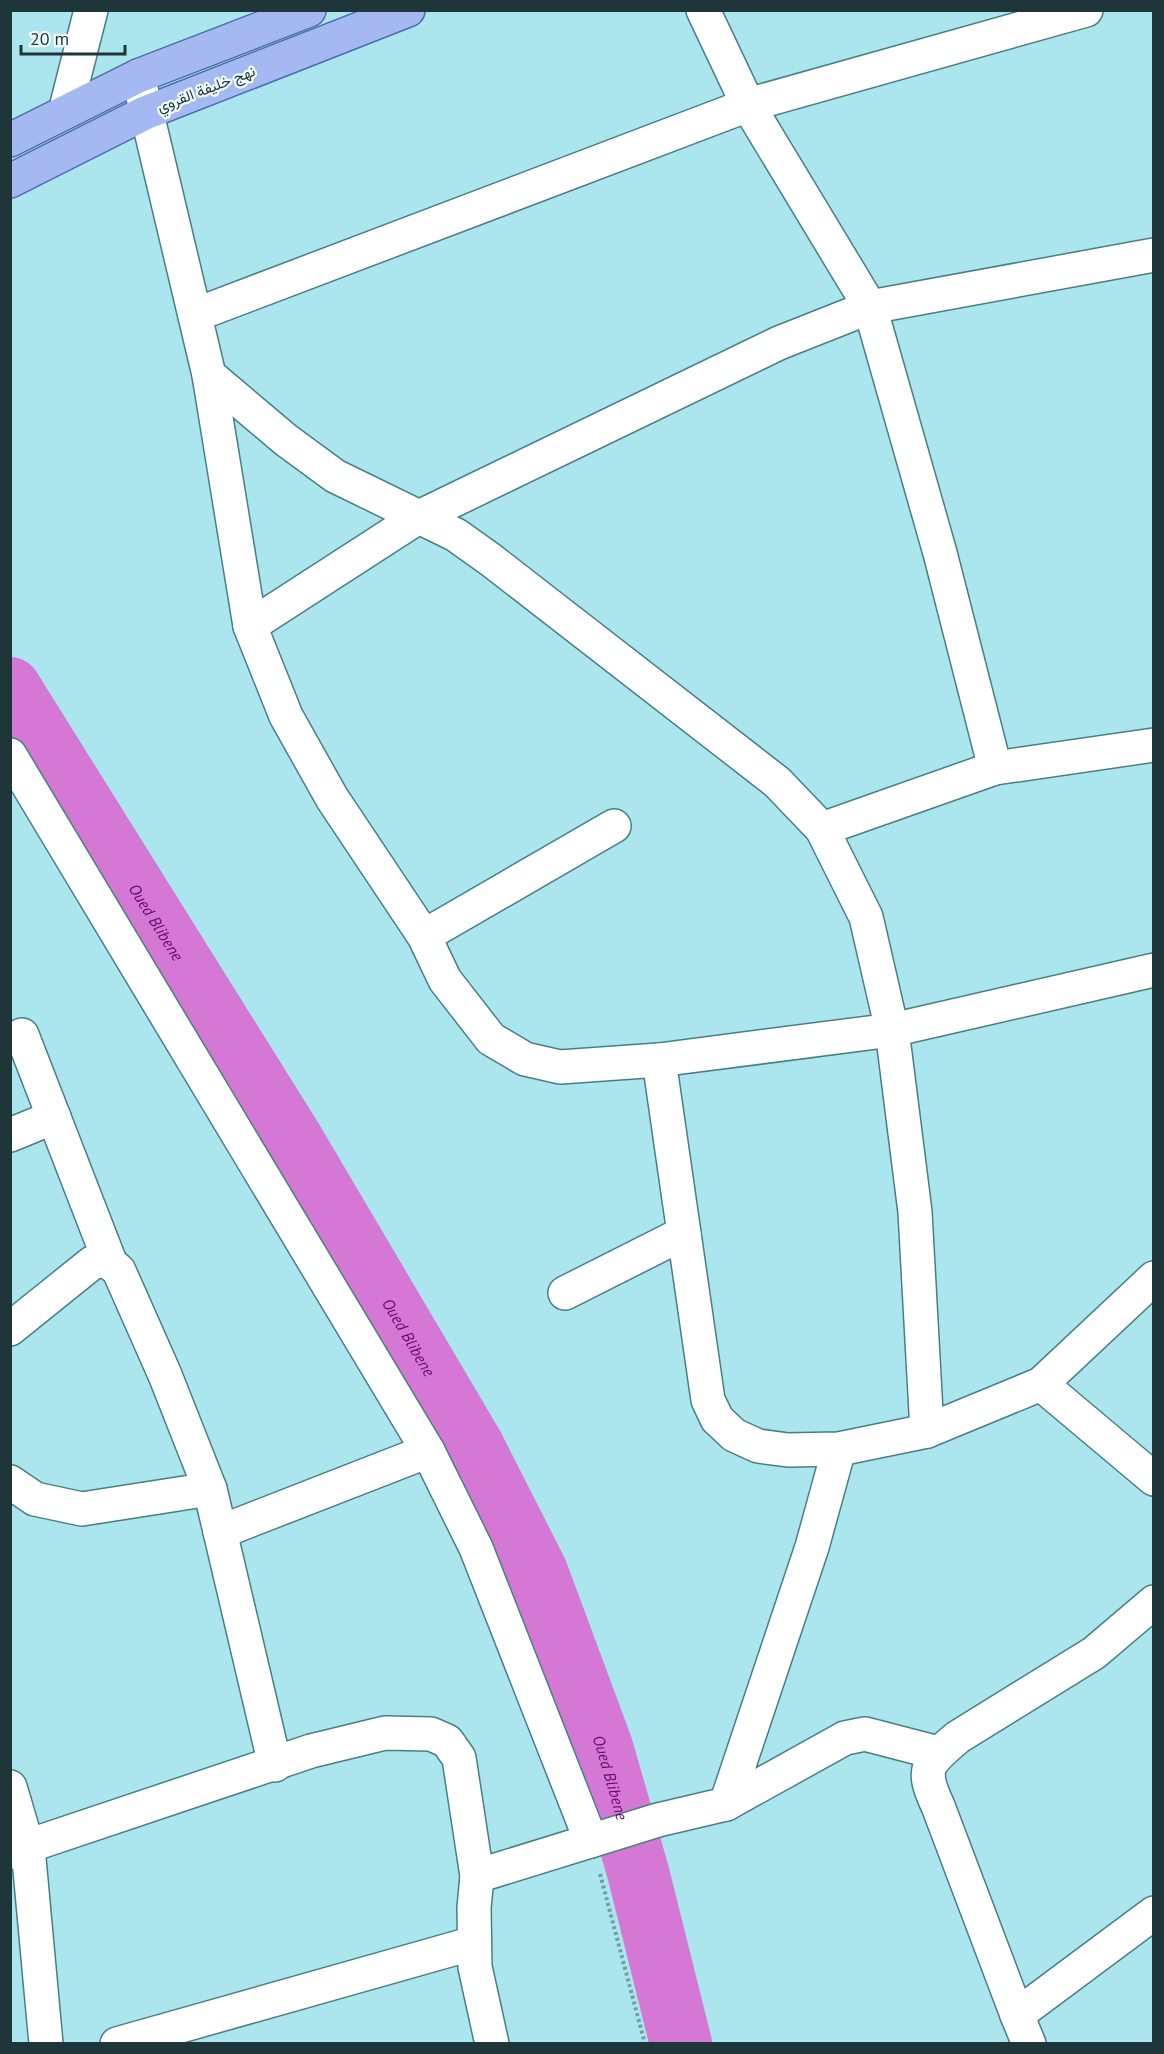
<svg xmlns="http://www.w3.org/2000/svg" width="1164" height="2054" viewBox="0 0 1164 2054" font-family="'PT Sans',Vazirmatn,sans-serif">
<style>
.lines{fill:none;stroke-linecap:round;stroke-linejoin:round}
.river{stroke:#d577d4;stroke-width:62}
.minor-casing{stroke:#487f87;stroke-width:36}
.major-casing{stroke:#4d6cac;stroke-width:36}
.path{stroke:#729ea4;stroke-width:4;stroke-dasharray:3 3;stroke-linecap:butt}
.minor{stroke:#fff;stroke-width:33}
.major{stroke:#a4b8f2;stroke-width:33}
.labels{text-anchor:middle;stroke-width:4.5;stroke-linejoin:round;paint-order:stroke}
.street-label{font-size:15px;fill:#1e3539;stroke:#f1fcfe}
.water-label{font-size:16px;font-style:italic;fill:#660d68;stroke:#f1fcfe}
</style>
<rect width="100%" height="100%" fill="#abe5ed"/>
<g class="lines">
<!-- river -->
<path class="river" id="s1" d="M 10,688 L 293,1141 L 473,1446 L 537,1572 L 602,1747 L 638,1872 L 681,2044"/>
<!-- minor casing -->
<g class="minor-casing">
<g id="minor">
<polyline points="703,10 748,105 870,307 940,553 995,768"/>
<polyline points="138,76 209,375 286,440 335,476 456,535 491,560 777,782 822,829 866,917 892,1030 915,1212 927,1431"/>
<polyline points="65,112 91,10"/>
<polyline points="195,315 748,105 1086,10"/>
<polyline points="209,375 250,626 286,716 332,798 424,936 445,980 491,1039 525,1059 560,1067 659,1060 892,1030 1154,970"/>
<polyline points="250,626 417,518 779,343 870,307 1154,255"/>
<polyline points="10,755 428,1451 476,1548 591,1841"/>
<polyline points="822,829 995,768 1154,745"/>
<polyline points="424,936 614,826"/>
<polyline points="22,1035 110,1262"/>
<polyline points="659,1060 708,1400 717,1419 734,1435 758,1446 788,1450 839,1449 927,1431 1041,1384 1154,1278"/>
<polyline points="10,1135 54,1117"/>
<polyline points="565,1293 684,1233"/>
<path d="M 10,1329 L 92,1263 C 104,1259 110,1262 119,1271 L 165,1375 L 210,1489 L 275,1765"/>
<polyline points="1041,1384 1154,1479"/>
<polyline points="10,1482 35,1499 82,1509 210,1489"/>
<polyline points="220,1532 428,1451"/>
<path d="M 1154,1602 L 1094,1653 L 958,1737 C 927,1763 920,1768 938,1806 L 1017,2015 L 1154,1913"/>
<polyline points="10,1787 28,1848 46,2044"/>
<polyline points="726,1804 845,1738 865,1734 938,1753"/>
<polyline points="10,1852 311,1751 385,1733 431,1734 447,1741 459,1758 477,1876 658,1820 726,1804 812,1547 839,1449"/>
<polyline points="477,1876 474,1908 475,1967 492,2044"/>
<polyline points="1017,2015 1029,2044"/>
<polyline points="117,2044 474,1943"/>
</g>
</g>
<!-- major casing -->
<g class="major-casing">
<g id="major">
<polyline points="10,140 138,76 309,10"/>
<polyline points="10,181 145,113 408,10"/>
</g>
</g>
<!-- path -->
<polyline class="path" points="600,1874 645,2044"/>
<!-- minor -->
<use href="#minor" class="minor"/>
<!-- major -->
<use href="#major" class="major"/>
</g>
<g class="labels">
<!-- street labels -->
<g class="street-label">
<text transform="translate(206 89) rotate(-21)" y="5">نهج خليفة القروي</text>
</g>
<!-- water labels -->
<g class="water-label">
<text dy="6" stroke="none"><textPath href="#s1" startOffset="276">Oued Blibene</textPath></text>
<text dy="6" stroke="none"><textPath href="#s1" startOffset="762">Oued Blibene</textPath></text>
<text dy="6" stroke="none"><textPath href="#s1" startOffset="1248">Oued Blibene</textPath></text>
</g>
</g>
<!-- border -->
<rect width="1164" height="2054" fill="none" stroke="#1e3539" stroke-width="24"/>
<!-- scale -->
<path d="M21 45v9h104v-9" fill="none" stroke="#1e3539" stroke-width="3"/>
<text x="30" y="45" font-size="18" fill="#1e3539" stroke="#f1fcfe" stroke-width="4.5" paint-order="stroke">20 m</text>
</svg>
